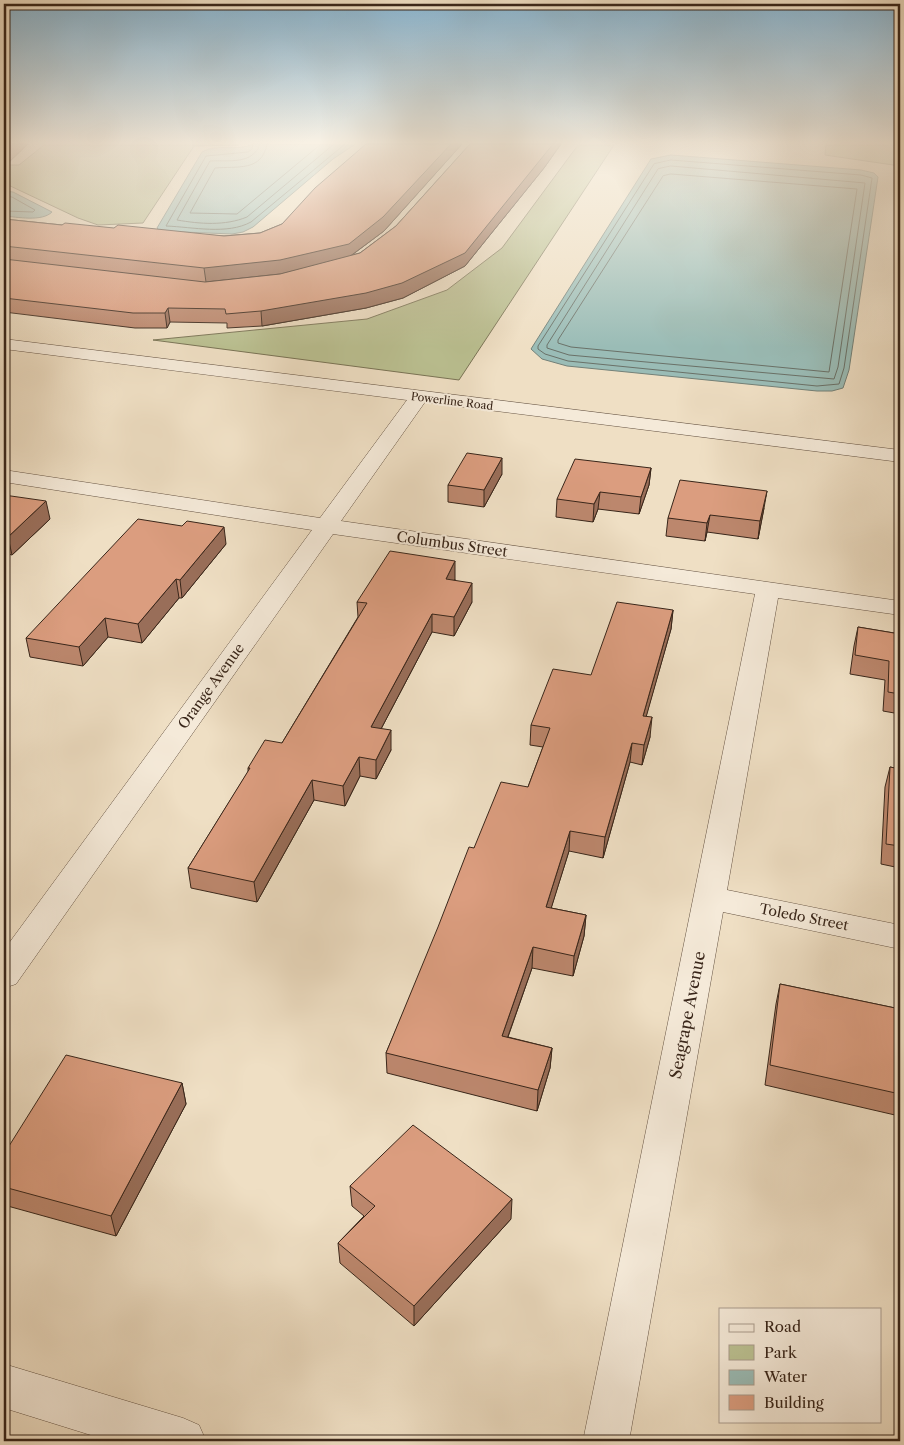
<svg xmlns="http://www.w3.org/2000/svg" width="904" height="1445" viewBox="0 0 904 1445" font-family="'Libre Caslon Text',serif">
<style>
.green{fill:#bbc192;stroke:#7a7456}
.water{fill:#9abcb6;stroke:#738078}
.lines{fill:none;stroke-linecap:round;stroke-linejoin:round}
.shore{stroke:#6a7168;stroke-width:1}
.minor-casing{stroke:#665444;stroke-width:1}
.minor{fill:#f5ead9;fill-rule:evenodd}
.wall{fill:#bc876d;stroke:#39261a}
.shaded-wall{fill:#996e59;stroke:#39261a}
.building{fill:#db9d7f;stroke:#39261a}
.labels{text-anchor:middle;stroke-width:4;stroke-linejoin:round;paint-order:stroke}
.far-street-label{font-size:11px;fill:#39261a;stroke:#f5ead9}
.street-label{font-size:14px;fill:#39261a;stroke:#f5ead9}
.near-street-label{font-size:16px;fill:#39261a;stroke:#f5ead9}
</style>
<rect width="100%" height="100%" fill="#efdfc4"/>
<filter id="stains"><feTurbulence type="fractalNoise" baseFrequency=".004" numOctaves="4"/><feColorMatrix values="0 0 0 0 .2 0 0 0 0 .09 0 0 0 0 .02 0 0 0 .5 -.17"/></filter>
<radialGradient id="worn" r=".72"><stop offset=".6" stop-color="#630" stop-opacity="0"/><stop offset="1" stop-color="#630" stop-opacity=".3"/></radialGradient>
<!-- green -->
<g class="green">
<polygon points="44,145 239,145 194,146 143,223 98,225 78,218 4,183 4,165 19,165"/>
<polygon points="578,145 614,145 459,380 153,340 367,319 447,290 502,248"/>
<polygon points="826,145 900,145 900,166 825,155"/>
</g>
<!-- water -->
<g class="water">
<path d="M 253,144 L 354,145 L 333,159 L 253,227 L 243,232 L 232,234 L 160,231 L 157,228 L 202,152 C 217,143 237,152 253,144 Z"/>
<polygon points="671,155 861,170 874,173 878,177 849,370 843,388 832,391 817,391 567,366 542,359 531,349 651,159"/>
<path d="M 4,191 L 13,192 L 52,212 C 42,222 17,217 4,216 Z"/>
</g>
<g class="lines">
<!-- shore -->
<g class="shore">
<path d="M 253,144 L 252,149 L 248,152 L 206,156 L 166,226 C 193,227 227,235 251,222 L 345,144"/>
<path d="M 260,144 C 253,165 229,160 210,161 L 177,220 C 200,224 225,226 247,217 L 334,144"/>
<path d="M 267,144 C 262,172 237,166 215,168 L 190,213 L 237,214 L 321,144"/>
<polygon points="671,160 861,175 872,178 844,368 839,384 817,386 568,361 545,354 538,349 538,346 654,164"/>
<polygon points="671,166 865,183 838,367 834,379 569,355 547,348 547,345 658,169"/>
<polygon points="671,174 857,189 829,372 571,347 558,343 558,340 663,176"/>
<polyline points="4,196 12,197 35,210 33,212 4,211"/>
</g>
<!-- minor casing -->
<g class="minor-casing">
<g id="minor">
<polygon points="4,339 900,450 900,462 425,402 341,521 900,601 900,615 778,598 727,890 900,925 900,949 723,912 629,1441 583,1441 755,594 333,534 16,984 4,988 4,950 312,530 4,482 4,470 320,518 407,400 4,349"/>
<polygon points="4,1364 183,1418 199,1425 206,1441 110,1441 4,1408"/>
</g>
</g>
<!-- minor -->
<use href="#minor" class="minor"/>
</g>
<!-- wall -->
<g class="wall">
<polygon points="366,144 462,144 384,231 352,255 360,253 396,226 470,144 561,144 544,168 465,266 403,298 366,308 262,326 227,328 227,323 170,322 167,328 135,328 4,312 4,219 62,225 224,236 260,233 282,224"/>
<polygon points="651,468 649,485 639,514 598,509 593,522 556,517 557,499"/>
<polygon points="502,474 484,507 448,502 448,485"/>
<polygon points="4,495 50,519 12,555 4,553"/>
<polygon points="764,508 758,539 707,532 705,541 666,536 668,518"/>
<polygon points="226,544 182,598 179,598 142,643 108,637 83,666 30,657 26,638"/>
<polygon points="455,579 455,581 472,602 454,636 432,632 381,729 391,750 376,779 360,776 345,806 314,800 257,902 191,888 188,868 248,772 248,768 282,743 358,617 357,602"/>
<polygon points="673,610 671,629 646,716 650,737 642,765 630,762 603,858 569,851 551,908 586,915 584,936 573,976 532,968 508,1037 552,1048 550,1068 537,1111 387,1073 386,1053 474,848 528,787 543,747 530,745 531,725"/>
<polygon points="858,627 900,634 900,714 883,711 885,680 850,674 854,646"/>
<polygon points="890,767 900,769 900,868 881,864 885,787"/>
<polygon points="780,984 900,1009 900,1100 895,1115 765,1085 776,1004"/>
<polygon points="182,1083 186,1104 116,1236 4,1205 4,1154"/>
<polygon points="350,1186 511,1219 414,1326 340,1263 338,1243 364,1216 352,1206"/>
</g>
<!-- shaded-wall -->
<g class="shaded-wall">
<polygon points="13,144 28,144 4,167 4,152"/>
<polygon points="451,144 462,144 384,231 349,257 281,274 206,282 204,268"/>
<polygon points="553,144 561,144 544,168 465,266 403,298 366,308 262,326 261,311"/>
<polygon points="168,308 170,322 167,328 165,313"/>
<polygon points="502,458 502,474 484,507 484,490"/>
<polygon points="651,468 649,485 639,514 641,497"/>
<polygon points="767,491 764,508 758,539 760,521"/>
<polygon points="600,492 598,509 593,522 594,504"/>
<polygon points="46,501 50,519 12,555 8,537"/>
<polygon points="710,515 707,532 705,541 707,523"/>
<polygon points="224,527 226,544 182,598 180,580"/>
<polygon points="455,561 455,579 446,598 446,579"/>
<polygon points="176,579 179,598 142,643 138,624"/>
<polygon points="472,583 472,602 454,636 454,617"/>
<polygon points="673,610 671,629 641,735 643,716"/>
<polygon points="432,614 432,632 372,746 371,727"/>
<polygon points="105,618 108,637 83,666 79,647"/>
<polygon points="652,717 650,737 642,765 644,745"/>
<polygon points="391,730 391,750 376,779 376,760"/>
<polygon points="632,743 630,762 603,858 605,837"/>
<polygon points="359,757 360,776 345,806 343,786"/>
<polygon points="312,780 314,800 257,902 254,882"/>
<polygon points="570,831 569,851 545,928 546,907"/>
<polygon points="586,915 584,936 573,976 574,956"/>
<polygon points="533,947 532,968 501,1056 502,1036"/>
<polygon points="552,1048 550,1068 537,1111 538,1090"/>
<polygon points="182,1083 186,1104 116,1236 111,1216"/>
<polygon points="512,1199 511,1219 414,1326 414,1306"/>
</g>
<!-- building -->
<g class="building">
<polygon points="4,144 13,144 4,152"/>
<polygon points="366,144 451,144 383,217 349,244 280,260 204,268 4,246 4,219 62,225 65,223 114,228 118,225 224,236 260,233 282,224 315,188"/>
<polygon points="470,144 553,144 465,253 402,283 366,293 261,311 226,314 225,309 168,308 165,313 133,313 4,298 4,259 205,282 280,274 360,253 396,226"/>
<polygon points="467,453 502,458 484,490 448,485"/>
<polygon points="575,459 651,468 641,497 600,492 594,504 557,499"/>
<polygon points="680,480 767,491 760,521 710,515 707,523 668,518"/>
<polygon points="4,495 46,501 8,537 4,536"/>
<polygon points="138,519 182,526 187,521 224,527 180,580 176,579 138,624 105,618 79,647 26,638"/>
<polygon points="390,551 455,561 446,579 472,583 454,617 432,614 371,727 391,730 376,760 359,757 343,786 312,780 254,882 188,868 250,768 248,768 265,740 282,743 367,603 357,602"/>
<polygon points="617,602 673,610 643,716 652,717 644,745 632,743 605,837 570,831 546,907 586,915 574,956 533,947 502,1036 552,1048 538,1090 386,1053 438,927 469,847 474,848 501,782 528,787 550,728 531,725 553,669 591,675"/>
<polygon points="858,627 900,634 900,694 888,692 889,661 855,655"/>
<polygon points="890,767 900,769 900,846 886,844"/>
<polygon points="780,984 900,1009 900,1094 770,1065"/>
<polygon points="66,1055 182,1083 111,1216 4,1187 4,1154"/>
<polygon points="413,1125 512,1199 414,1306 338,1243 375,1206 350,1186"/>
</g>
<!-- sky -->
<linearGradient id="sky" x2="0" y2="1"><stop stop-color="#89b7d4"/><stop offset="0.41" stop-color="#f8f1e4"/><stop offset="1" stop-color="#f8f1e4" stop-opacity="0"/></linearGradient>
<rect width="904" height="347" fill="url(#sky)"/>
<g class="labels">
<!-- far-street labels -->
<g class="far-street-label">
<text transform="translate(452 401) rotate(7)" y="4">Powerline Road</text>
</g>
<!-- street labels -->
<g class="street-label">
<text transform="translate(452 544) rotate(8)" y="5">Columbus Street</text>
<text transform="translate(211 686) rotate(-54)" y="5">Orange Avenue</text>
<text transform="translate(804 917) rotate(11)" y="5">Toledo Street</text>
</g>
<!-- near-street labels -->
<g class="near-street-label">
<text transform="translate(687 1015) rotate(-79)" y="6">Seagrape Avenue</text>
</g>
</g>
<!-- margin -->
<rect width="904" height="1445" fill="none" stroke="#efdfc4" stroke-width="20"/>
<rect x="5" y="5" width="894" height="1435" fill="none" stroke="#39261a" stroke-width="2.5"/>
<rect x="10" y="10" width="884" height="1425" fill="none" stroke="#39261a"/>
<!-- legend -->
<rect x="719" y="1308" width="162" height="115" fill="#f5ead9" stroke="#aa9c8d"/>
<rect x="729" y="1324" width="25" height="8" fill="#f5ead9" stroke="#aa9c8d"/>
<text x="764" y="1332" font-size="15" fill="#39261a">Road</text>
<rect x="729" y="1345" width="25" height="15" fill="#bbc192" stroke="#aa9c8d"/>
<text x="764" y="1358" font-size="15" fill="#39261a">Park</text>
<rect x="729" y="1370" width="25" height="15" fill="#9abcb6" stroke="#aa9c8d"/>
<text x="764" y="1382" font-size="15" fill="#39261a">Water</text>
<rect x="729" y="1395" width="25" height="15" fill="#db9d7f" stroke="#aa9c8d"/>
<text x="764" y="1408" font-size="15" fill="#39261a">Building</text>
<rect width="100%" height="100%" filter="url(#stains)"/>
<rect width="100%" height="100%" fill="url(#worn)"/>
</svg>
